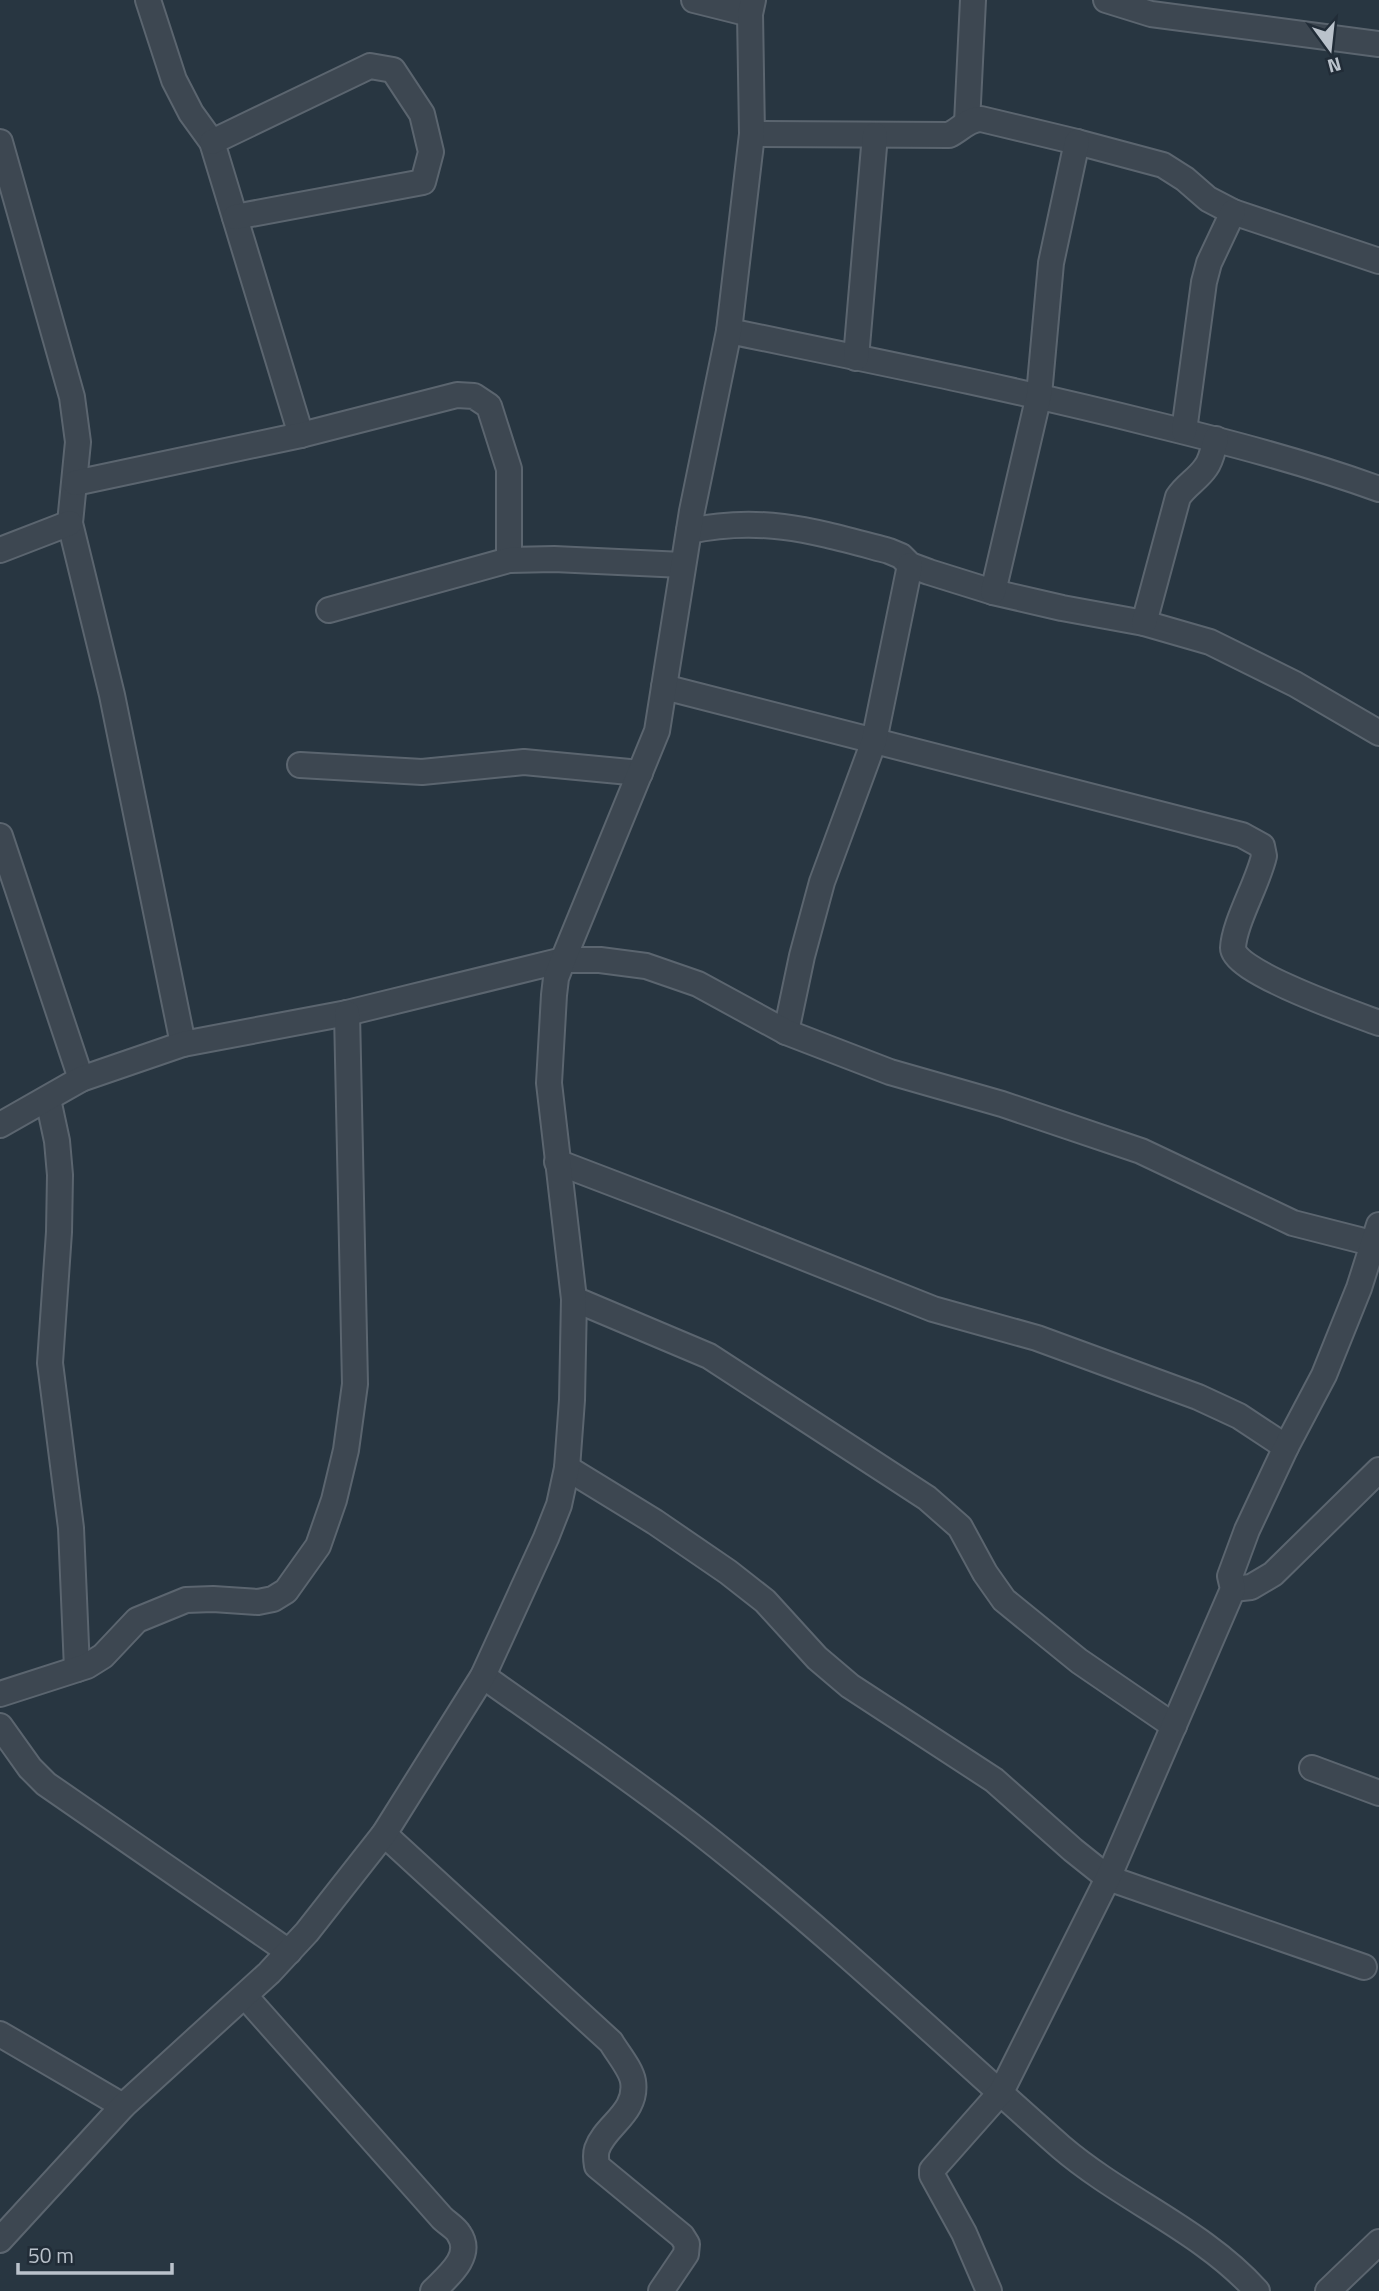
<svg xmlns="http://www.w3.org/2000/svg" width="1379" height="2291" viewBox="0 0 1379 2291" font-family="'Titillium Web',sans-serif">
<style>
.lines{fill:none;stroke-linecap:round;stroke-linejoin:round}
.minor-casing{stroke:#5b656f;stroke-width:28}
.minor{stroke:#3d4751;stroke-width:24}
</style>
<rect width="100%" height="100%" fill="#283641"/>
<g class="lines">
<!-- minor casing -->
<g class="minor-casing">
<g id="minor">
<polyline points="148,0 174,80 191,113 212,142 301,435"/>
<polyline points="694,0 750,14"/>
<polyline points="1106,0 1151,14 1379,44"/>
<polyline points="967,123 973,0"/>
<path d="M 752,134 L 949,135 C 960,130 968,119 981,119 L 1077,142 L 1163,165 L 1185,179 L 1208,199 L 1233,212 L 1379,261"/>
<polyline points="0,142 72,397 78,442 70,523 112,695 183,1044"/>
<polyline points="212,142 370,66 393,70 422,114 431,152 423,182 235,217"/>
<path d="M 729,331 C 869,360 1010,388 1149,423 C 1227,442 1304,462 1379,489"/>
<polyline points="856,358 875,135"/>
<polyline points="1184,431 1204,282 1209,263 1233,212"/>
<polyline points="75,483 301,435 457,395 474,396 489,406 509,469 509,560"/>
<path d="M 689,531 C 765,515 817,532 889,551 L 901,556 L 910,565 L 929,572 L 993,592 L 1062,608 L 1144,623 L 1210,642 L 1295,684 L 1379,733"/>
<polyline points="0,550 70,523"/>
<polyline points="993,592 1039,395 1051,263 1077,142"/>
<polyline points="329,610 509,560 554,559 683,565"/>
<path d="M 1144,623 L 1178,497 C 1186,485 1198,479 1206,467 C 1212,459 1213,448 1216,439"/>
<path d="M 664,687 L 1242,835 L 1262,846 L 1264,856 C 1258,883 1234,923 1233,948 C 1233,972 1355,1014 1379,1023"/>
<polyline points="300,765 422,772 524,762 640,773"/>
<polyline points="0,836 81,1079"/>
<polyline points="786,1032 802,956 822,882 874,741 910,565"/>
<polyline points="48,1099 57,1141 60,1175 59,1232 50,1363 71,1528 77,1669"/>
<polyline points="0,1125 81,1079 183,1044 347,1013 563,960 600,960 646,966 698,984 786,1032 890,1072 1002,1104 1141,1151 1293,1223 1379,1245"/>
<polyline points="557,1162 722,1225 933,1309 1037,1338 1198,1397 1239,1416 1286,1447"/>
<polyline points="574,1299 709,1356 927,1498 960,1527 985,1573 1004,1600 1079,1661 1174,1726"/>
<polyline points="567,1468 655,1522 728,1572 765,1601 817,1658 850,1686 994,1780 1073,1850 1108,1878 1364,1967"/>
<polyline points="1233,1589 1251,1587 1273,1574 1379,1470"/>
<path d="M 483,1676 C 556,1728 632,1779 702,1834 C 827,1932 942,2042 1061,2147 C 1123,2200 1202,2230 1257,2291"/>
<polyline points="0,1694 87,1666 103,1656 137,1620 186,1600 213,1599 258,1602 273,1599 286,1591 318,1546 334,1500 346,1450 355,1384 347,1013"/>
<polyline points="0,1726 30,1768 46,1784 289,1952"/>
<polyline points="1312,1768 1379,1793"/>
<path d="M 384,1834 L 611,2042 C 618,2054 631,2069 633,2081 C 638,2113 605,2125 597,2149 C 595,2155 596,2160 597,2166 L 682,2236 L 687,2244 L 686,2254 L 661,2291"/>
<path d="M 245,1996 L 442,2218 C 447,2223 456,2228 459,2234 C 474,2256 447,2277 433,2291"/>
<polyline points="0,2034 123,2106"/>
<polyline points="0,2240 123,2106 269,1973 307,1932 384,1834 483,1676 546,1538 559,1505 567,1468 572,1400 574,1299 549,1083 554,995 556,978 563,960 657,731 692,511 729,331 752,134 750,14 753,0"/>
<polyline points="989,2291 964,2233 932,2175 932,2170 1001,2092 1108,1878 1233,1589 1230,1576 1247,1530 1286,1447 1324,1375 1359,1288 1379,1225"/>
<polyline points="1328,2291 1379,2242"/>
</g>
</g>
<!-- minor -->
<use href="#minor" class="minor"/>
</g>
<!-- north arrow -->
<g transform="translate(1330 49) rotate(165)" stroke="#212c37" stroke-width="5" paint-order="stroke">
<path d="M0-5L12 26L0 18L-12 26Z" fill="#bac2cb"/>
<text y="-10" font-size="19" font-weight="bold" text-anchor="middle" fill="#bac2cb">N</text>
</g>
<!-- scale -->
<path d="M18 2263v10h154v-10" fill="none" stroke="#bac2cb" stroke-width="3.5"/>
<text x="28" y="2263" font-size="21" fill="#bac2cb" stroke="#212c37" stroke-width="5" paint-order="stroke">50 m</text>
</svg>
